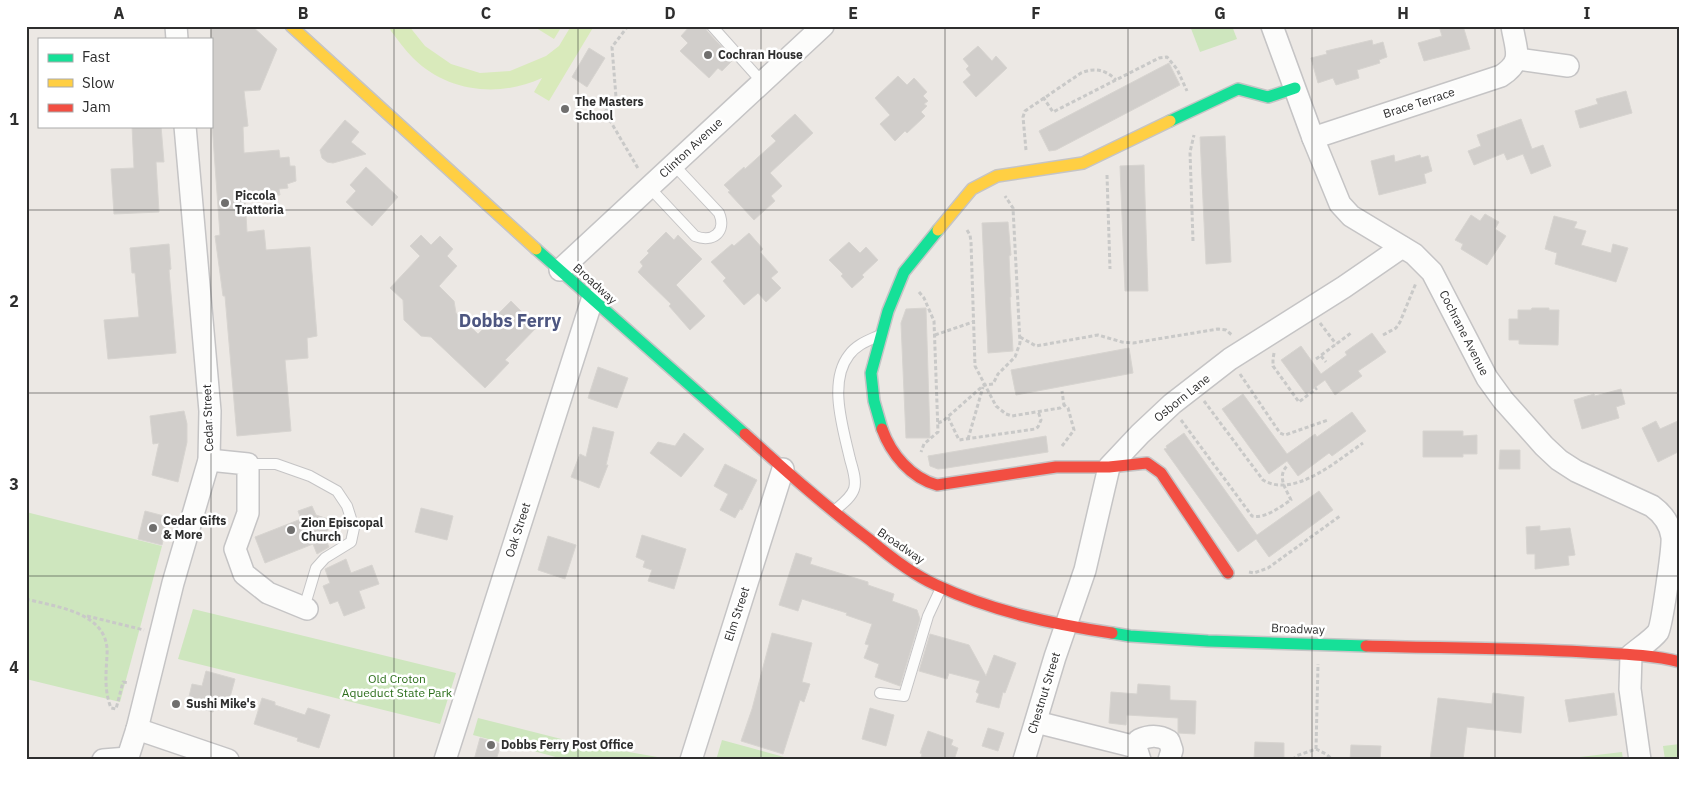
<svg xmlns="http://www.w3.org/2000/svg" width="1706" height="786" viewBox="0 0 1706 786" font-family="'IBM Plex Sans',sans-serif">
<style>
.green{fill:#cee6be}
.pitch{fill:#d9eabb}
.building{fill:#d1cecb;stroke:#d7d4d0}
.lines{fill:none;stroke-linecap:round;stroke-linejoin:round}
.lane-casing{stroke:#c5c4c5;stroke-width:12}
.street-casing{stroke:#c5c4c5;stroke-width:24}
.fast-casing{stroke:#c5c4c5;stroke-width:14}
.slow-casing{stroke:#c5c4c5;stroke-width:14}
.jam-casing{stroke:#c5c4c5;stroke-width:14}
.path{stroke:#c9c9c8;stroke-width:3;stroke-dasharray:4 2.5;stroke-linecap:butt}
.lane{stroke:#fcfcfb;stroke-width:10}
.street{stroke:#fcfcfb;stroke-width:21}
.fast{stroke:#16e098;stroke-width:11}
.slow{stroke:#ffcf43;stroke-width:11}
.jam{stroke:#f24e42;stroke-width:11}
.grid{fill:none;stroke:#2e2e2e;stroke-width:1;stroke-opacity:0.55}
.poi-dot{fill:#706f6e;stroke:#fff;stroke-width:2}
.labels{text-anchor:middle;stroke-width:5;stroke-linejoin:round;paint-order:stroke}
.poi-label{font-size:12px;font-weight:bold;fill:#2e2e2e;stroke:#fff;text-anchor:start}
.street-label{font-size:12px;fill:#2e2e2e;stroke:#fff}
.park-label{font-size:12px;fill:#2c6e1b;stroke:#fff}
.district-label{font-size:18px;font-weight:bold;fill:#4d5680;stroke:#fff}
.neatline{fill:none;stroke:#2e2e2e;stroke-width:2}
.grid-label{font-size:16px;text-anchor:middle;font-weight:bold;fill:#2e2e2e}
</style>
<rect width="100%" height="100%" fill="#ece8e4"/>
<!-- green -->
<g class="green">
<polygon points="1190,26 1232,26 1237,39 1200,52"/>
<polygon points="26,512 162,546 120,702 26,679"/>
<polygon points="193,609 456,673 440,724 178,659"/>
<polygon points="478,718 577,743 669,759 567,760 473,735"/>
<polygon points="722,740 795,760 716,760"/>
<polygon points="1680,744 1680,760 1665,760 1663,746"/>
<polygon points="1622,752 1623,760 1578,760 1580,757"/>
</g>
<!-- pitch -->
<g class="pitch">
<path d="M 389,26 L 409,26 L 425,46 L 451,64 L 480,73 L 510,71 L 546,56 L 559,46 L 571,26 L 594,26 L 549,101 L 534,92 L 542,78 C 499,98 447,92 413,58 C 405,50 398,40 391,31 Z"/>
<polygon points="533,26 562,26 554,39"/>
</g>
<!-- building -->
<g class="building">
<polygon points="211,26 252,26 277,49 260,90 244,91 248,126 243,127 244,153 279,150 280,158 289,157 290,166 295,166 296,181 287,184 288,188 279,189 280,195 245,198 247,232 264,230 266,250 310,247 317,336 307,338 308,358 285,360 291,431 237,436 225,296 223,296 215,236 220,235 211,109"/>
<polygon points="690,26 705,26 707,31 730,56 728,58 732,61 722,71 718,68 709,78 680,51 688,43 681,36"/>
<polygon points="1439,26 1463,26 1470,49 1424,61 1418,43 1442,36"/>
<polygon points="1372,40 1373,45 1383,42 1387,57 1379,60 1380,63 1357,70 1359,78 1336,85 1333,78 1318,83 1311,58 1327,54 1326,51"/>
<polygon points="978,46 992,61 996,56 1007,68 976,97 963,82 971,75 966,69 969,66 963,59"/>
<polygon points="589,48 605,58 587,87 572,77"/>
<polygon points="1169,63 1180,85 1056,150 1049,151 1039,131"/>
<polygon points="898,76 907,85 914,78 927,92 923,96 928,101 924,104 927,106 921,112 925,116 907,133 905,131 895,141 880,124 890,115 875,98"/>
<polygon points="1626,91 1632,113 1580,128 1575,111 1598,104 1596,99"/>
<polygon points="795,114 813,133 770,173 782,186 771,196 775,201 754,220 728,192 730,191 724,185 744,167 745,169 776,141 771,136"/>
<polygon points="1521,119 1532,149 1543,145 1551,166 1531,174 1523,154 1507,160 1504,153 1474,165 1468,151 1481,146 1477,135"/>
<polygon points="345,120 359,132 351,142 366,154 333,163 327,162 322,158 320,150"/>
<polygon points="132,126 161,126 164,162 156,162 159,212 114,214 111,169 134,168"/>
<polygon points="1225,136 1231,262 1206,264 1200,137"/>
<polygon points="1394,155 1395,162 1420,155 1421,158 1428,156 1432,171 1424,174 1426,183 1379,195 1371,161"/>
<polygon points="1144,165 1148,291 1125,291 1120,166"/>
<polygon points="366,167 398,197 372,226 346,202 356,191 350,185"/>
<polygon points="1485,214 1499,222 1495,229 1506,236 1487,265 1461,249 1463,244 1455,240 1471,215 1480,221"/>
<polygon points="1554,216 1577,222 1574,228 1586,231 1581,245 1611,253 1613,244 1628,248 1616,282 1555,264 1557,253 1545,249"/>
<polygon points="1008,222 1011,255 1009,256 1011,297 1010,297 1013,351 988,353 982,223"/>
<polygon points="666,232 674,240 678,235 702,259 676,285 705,316 690,330 669,306 671,304 638,272 643,266 640,262 649,253 647,251"/>
<polygon points="749,233 763,249 760,252 778,272 771,278 781,288 766,302 758,293 744,305 723,281 726,278 711,262 732,244 734,246"/>
<polygon points="421,235 431,245 440,236 453,249 447,256 457,266 439,286 454,301 456,313 478,334 511,301 537,327 505,360 509,363 485,388 431,337 421,336 404,320 403,300 390,288 420,256 410,246"/>
<polygon points="849,242 860,253 866,247 878,260 862,275 864,277 852,288 841,276 843,274 829,260"/>
<polygon points="169,244 171,269 169,270 176,353 108,359 104,320 139,317 135,273 132,273 130,248"/>
<polygon points="926,308 930,438 906,438 901,323 906,309"/>
<polygon points="1532,308 1549,308 1549,310 1559,310 1558,345 1519,344 1519,340 1509,340 1509,319 1518,319 1518,310 1531,310"/>
<polygon points="1372,333 1386,352 1358,371 1362,376 1335,395 1325,380 1306,394 1281,360 1301,346 1321,374 1347,355 1345,352"/>
<polygon points="1129,348 1133,373 1016,395 1011,370"/>
<polygon points="598,367 628,378 617,408 588,398"/>
<polygon points="1621,389 1625,404 1616,407 1619,418 1582,429 1574,400 1594,394 1595,396"/>
<polygon points="1243,394 1287,454 1315,434 1317,437 1352,412 1366,431 1332,456 1329,453 1298,476 1287,461 1269,474 1222,409"/>
<polygon points="184,411 187,424 187,442 178,482 152,475 159,443 153,444 150,416"/>
<polygon points="1680,420 1680,451 1658,462 1642,428 1656,421 1660,429"/>
<polygon points="593,427 614,432 606,465 608,465 599,488 571,477 580,454 586,457"/>
<polygon points="1423,431 1463,431 1463,436 1477,435 1477,454 1463,454 1463,457 1423,457"/>
<polygon points="684,433 704,449 681,477 650,453 658,442 675,446"/>
<polygon points="1184,433 1257,535 1319,491 1333,510 1269,557 1256,539 1238,552 1164,449 1167,448 1166,446"/>
<polygon points="1046,436 1048,452 947,468 938,469 930,466 928,456"/>
<polygon points="1500,450 1520,450 1520,469 1499,469"/>
<polygon points="725,464 757,480 742,510 740,509 735,518 720,510 728,494 714,486"/>
<polygon points="312,506 316,515 328,519 331,526 324,536 329,547 317,554 313,544 265,563 255,537 301,519 298,511"/>
<polygon points="421,508 453,516 447,540 415,532"/>
<polygon points="145,511 168,517 162,545 138,539"/>
<polygon points="1540,526 1540,531 1570,528 1575,555 1568,556 1569,565 1535,569 1535,554 1527,554 1526,527"/>
<polygon points="642,535 686,549 674,589 648,581 652,570 643,567 645,561 636,557"/>
<polygon points="548,536 576,545 565,579 538,570"/>
<polygon points="796,553 812,558 810,564 868,582 868,585 894,594 892,601 917,610 920,619 900,686 875,677 879,664 864,658 869,645 865,644 872,624 846,615 847,613 802,599 798,611 779,605"/>
<polygon points="346,559 351,573 372,565 379,584 359,591 365,608 344,616 338,601 330,604 323,586 330,583 325,569"/>
<polygon points="772,633 812,643 802,682 810,684 804,702 800,700 783,754 741,741 752,709"/>
<polygon points="930,634 969,645 986,676 994,655 1016,663 1005,693 1003,692 999,708 976,702 979,694 976,692 980,681 949,673 947,679 919,671"/>
<polygon points="206,671 235,679 229,701 224,700 221,709 214,707 213,712 196,707 197,704 188,701 192,684 202,686"/>
<polygon points="1138,684 1170,686 1170,700 1196,701 1195,734 1178,733 1178,718 1127,715 1126,725 1109,723 1111,692 1137,694"/>
<polygon points="1493,693 1524,697 1521,733 1467,727 1463,760 1430,760 1438,698 1492,704"/>
<polygon points="1614,693 1617,715 1569,722 1565,700"/>
<polygon points="262,698 275,702 275,705 305,715 308,708 330,715 319,748 297,741 298,738 254,724"/>
<polygon points="870,708 894,715 886,746 862,739"/>
<polygon points="988,728 1004,733 998,751 982,746"/>
<polygon points="928,731 953,740 951,745 958,748 954,760 920,760 922,754 920,753"/>
<polygon points="480,738 501,744 496,760 474,760"/>
<polygon points="1255,742 1284,743 1284,760 1254,760"/>
<polygon points="1351,745 1381,746 1380,760 1350,760"/>
</g>
<g class="lines">
<!-- lane casing -->
<g class="lane-casing">
<g id="lane">
<polyline points="712,26 762,82"/>
<path d="M 649,187 L 695,236 C 713,243 727,232 719,213 L 673,164"/>
<polyline points="248,464 276,464 310,476 337,491 347,506 354,528 351,542 325,558 316,568 304,608"/>
<path d="M 834,511 C 841,505 851,498 854,489 C 857,480 852,467 850,459 C 843,428 828,382 849,355 C 856,345 867,341 878,336"/>
<polyline points="880,693 904,696 928,616 941,588"/>
</g>
</g>
<!-- street casing -->
<g class="street-casing">
<g id="street">
<polyline points="176,26 177,39"/>
<path d="M 1272,26 L 1313,138 L 1340,204 L 1351,216 L 1414,254 L 1432,272 L 1487,378 L 1503,400 L 1544,446 L 1559,460 L 1576,471 L 1652,506 C 1663,514 1670,523 1672,537 C 1673,547 1662,625 1658,632 C 1653,639 1638,649 1631,655 L 1630,689 L 1640,760"/>
<polyline points="1518,59 1568,66"/>
<path d="M 1313,138 L 1501,76 C 1524,61 1516,51 1512,26"/>
<polyline points="560,270 823,26"/>
<polyline points="209,460 248,464 248,513 235,549 244,574 268,593 307,609"/>
<polyline points="1036,722 1136,747"/>
<polyline points="137,729 228,760"/>
<polyline points="103,760 128,758"/>
<polyline points="127,760 137,729 173,583 209,460 210,411 185,126"/>
<polyline points="445,760 592,300"/>
<polyline points="691,760 783,469"/>
<polyline points="1024,760 1055,657 1085,570 1109,467 1140,434 1172,404 1230,359 1344,287 1402,247"/>
<path d="M 1140,760 L 1136,747 L 1139,740 C 1150,735 1159,735 1169,741 L 1172,750 L 1169,760"/>
</g>
</g>
<!-- fast casing -->
<g class="fast-casing">
<g id="fast">
<polyline points="1170,121 1238,89 1268,97 1295,88"/>
<polyline points="536,249 745,434"/>
<polyline points="882,429 874,401 871,373 888,311 904,272 938,230"/>
<polyline points="1112,633 1130,636 1208,641 1366,646"/>
</g>
</g>
<!-- slow casing -->
<g class="slow-casing">
<g id="slow">
<polyline points="291,26 536,249"/>
<polyline points="938,230 972,189 997,176 1083,163 1170,121"/>
</g>
</g>
<!-- jam casing -->
<g class="jam-casing">
<g id="jam">
<path d="M 882,429 C 891,454 911,478 937,485 L 1056,467 L 1109,467 L 1147,463 L 1161,473 L 1228,573"/>
<path d="M 745,434 C 786,471 826,507 870,540 C 890,557 912,574 936,585 C 992,611 1051,624 1112,633"/>
<path d="M 1366,646 C 1439,648 1512,648 1585,652 C 1617,654 1649,654 1680,662"/>
</g>
</g>
<!-- path -->
<g class="path">
<polyline points="628,26 612,47 616,97 605,112 639,170"/>
<polyline points="1043,97 1053,112 1159,58 1167,57 1177,69 1187,91"/>
<path d="M 1026,150 L 1023,117 L 1025,111 L 1081,73 C 1095,67 1106,70 1116,80"/>
<polyline points="1107,175 1110,269"/>
<polyline points="967,230 970,235 971,242 975,366 996,406 1006,414 1012,416 1060,408 1064,405 1062,391"/>
<polyline points="1193,241 1190,152 1194,135"/>
<polyline points="919,292 924,298 934,321 938,432 924,444 921,452"/>
<polyline points="1320,323 1336,344"/>
<polyline points="935,335 973,322"/>
<polyline points="1383,335 1396,328 1400,322 1416,283"/>
<polyline points="1020,337 1036,346 1098,335 1122,342 1133,343 1218,329 1226,330 1233,336"/>
<polyline points="1274,353 1273,359 1273,366 1299,402 1317,388"/>
<polyline points="1321,356 1326,362"/>
<polyline points="1316,359 1351,333"/>
<polyline points="1240,374 1280,433 1285,435 1328,420"/>
<path d="M 1204,401 L 1263,480 C 1294,499 1338,460 1363,443"/>
<polyline points="948,417 959,440 1035,429 1038,427 1041,420 1038,411"/>
<path d="M 1181,420 L 1252,516 C 1265,519 1280,507 1291,500 C 1286,489 1276,476 1288,465"/>
<polyline points="938,423 943,421 984,385 993,384 998,374 1015,357 1020,343 1013,208 1005,196"/>
<polyline points="968,439 983,387"/>
<polyline points="1062,446 1074,430 1068,408 1064,405"/>
<polyline points="1249,572 1254,573 1268,568 1340,516"/>
<path d="M 26,599 C 56,607 110,612 107,655 C 106,674 104,690 111,708 L 116,709 L 123,682 L 129,683"/>
<polyline points="87,616 144,630"/>
<polyline points="1316,749 1318,664"/>
<polyline points="1293,760 1296,756 1316,749 1326,754 1333,760"/>
</g>
<!-- lane -->
<use href="#lane" class="lane"/>
<!-- street -->
<use href="#street" class="street"/>
<!-- fast -->
<use href="#fast" class="fast"/>
<!-- slow -->
<use href="#slow" class="slow"/>
<!-- jam -->
<use href="#jam" class="jam"/>
</g>
<!-- grid -->
<path class="grid" d="M 211,26 L 211,39M 394,26 L 394,760M 578,26 L 578,760M 761,26 L 761,760M 945,26 L 945,760M 1128,26 L 1128,760M 1312,26 L 1312,760M 1495,26 L 1495,760M 211,126 L 211,760M 26,210 L 1680,210M 26,393 L 1680,393M 26,576 L 1680,576"/>
<!-- markers -->
<g class="poi-dot">
<circle cx="708" cy="55" r="5"/>
<circle cx="565" cy="109" r="5"/>
<circle cx="225" cy="203" r="5"/>
<circle cx="153" cy="528" r="5"/>
<circle cx="291" cy="530" r="5"/>
<circle cx="176" cy="704" r="5"/>
<circle cx="491" cy="745" r="5"/>
</g>
<g class="labels">
<!-- poi labels -->
<g class="poi-label">
<text x="718" y="59">Cochran House</text>
<text x="575" y="106">The Masters<tspan x="575" dy="14">School</tspan></text>
<text x="235" y="200">Piccola<tspan x="235" dy="14">Trattoria</tspan></text>
<text x="163" y="525">Cedar Gifts<tspan x="163" dy="14">&amp; More</tspan></text>
<text x="301" y="527">Zion Episcopal<tspan x="301" dy="14">Church</tspan></text>
<text x="186" y="708">Sushi Mike's</text>
<text x="501" y="749">Dobbs Ferry Post Office</text>
</g>
<!-- street labels -->
<g class="street-label">
<text transform="translate(1419 103) rotate(-18)" y="4">Brace Terrace</text>
<text transform="translate(691 148) rotate(-43)" y="4">Clinton Avenue</text>
<text transform="translate(595 284) rotate(42)" y="4">Broadway</text>
<text transform="translate(1464 333) rotate(63)" y="4">Cochrane Avenue</text>
<text transform="translate(1182 398) rotate(-39)" y="4">Osborn Lane</text>
<text transform="translate(208 418) rotate(-92)" y="4">Cedar Street</text>
<text transform="translate(518 530) rotate(-72)" y="4">Oak Street</text>
<text transform="translate(901 546) rotate(34)" y="4">Broadway</text>
<text transform="translate(737 614) rotate(-72)" y="4">Elm Street</text>
<text transform="translate(1298 629) rotate(2)" y="4">Broadway</text>
<text transform="translate(1044 693) rotate(-73)" y="4">Chestnut Street</text>
</g>
<!-- park labels -->
<g class="park-label">
<text x="397" y="683">Old Croton<tspan x="397" dy="14">Aqueduct State Park</tspan></text>
</g>
<!-- district labels -->
<g class="district-label">
<text x="510" y="327">Dobbs Ferry</text>
</g>
</g>
<!-- border -->
<rect width="1706" height="786" fill="none" stroke="#ffffff" stroke-width="55"/>
<!-- legend -->
<rect x="38" y="38" width="175" height="90" fill="#ffffff" stroke="#ababab"/>
<rect x="48" y="54" width="25" height="8" fill="#16e098" stroke="#ababab"/>
<text x="82" y="62" font-size="15" fill="#2e2e2e">Fast</text>
<rect x="48" y="79" width="25" height="8" fill="#ffcf43" stroke="#ababab"/>
<text x="82" y="88" font-size="15" fill="#2e2e2e">Slow</text>
<rect x="48" y="104" width="25" height="8" fill="#f24e42" stroke="#ababab"/>
<text x="82" y="112" font-size="15" fill="#2e2e2e">Jam</text>
<rect x="28" y="28" width="1650" height="730" class="neatline"/>
<g class="grid-label">
<text x="119" y="19">A</text>
<text x="303" y="19">B</text>
<text x="486" y="19">C</text>
<text x="670" y="19">D</text>
<text x="853" y="19">E</text>
<text x="1036" y="19">F</text>
<text x="1220" y="19">G</text>
<text x="1403" y="19">H</text>
<text x="1587" y="19">I</text>
<text x="14" y="125">1</text>
<text x="14" y="307">2</text>
<text x="14" y="490">3</text>
<text x="14" y="673">4</text>
</g>
</svg>
